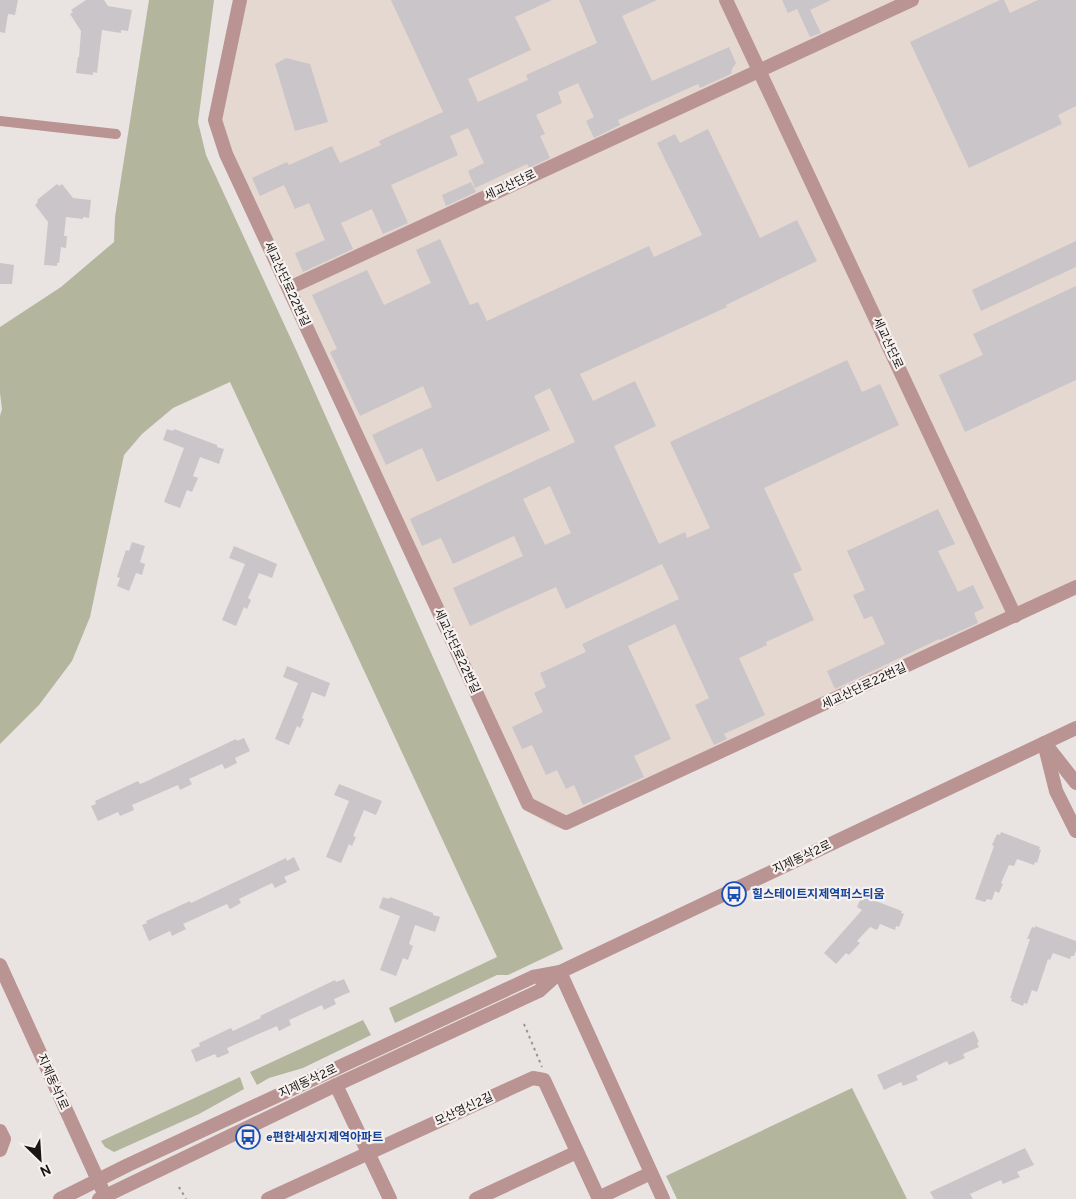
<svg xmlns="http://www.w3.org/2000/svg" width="1076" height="1199" viewBox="0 0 1076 1199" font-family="Overpass,'Noto Sans KR',sans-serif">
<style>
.built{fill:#e4d8d1}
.green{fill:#b3b59d}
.building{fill:#cac5c8;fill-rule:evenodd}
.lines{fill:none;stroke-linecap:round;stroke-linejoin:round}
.path{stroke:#979391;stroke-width:2;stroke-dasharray:2.5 4;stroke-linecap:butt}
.pedestrian{stroke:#ba9492;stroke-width:10}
.minor{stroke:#ba9492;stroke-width:14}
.tertiary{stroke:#ba9492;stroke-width:14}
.labels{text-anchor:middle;stroke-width:4.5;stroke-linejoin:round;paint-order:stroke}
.street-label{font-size:12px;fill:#191716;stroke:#f6f1ef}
.transit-label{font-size:12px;font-weight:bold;fill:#164399;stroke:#f6f1ef;text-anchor:start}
</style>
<rect width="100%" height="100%" fill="#e9e4e2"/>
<!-- built -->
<polygon class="built" points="233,0 1076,0 1076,591 573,827 554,827 528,812 221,155 214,94"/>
<!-- green -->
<g class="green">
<polygon points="149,0 214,0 198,122 206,155 297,352 563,949 508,975 497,975 395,1023 389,1008 497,957 230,382 173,408 142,434 124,455 90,617 72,661 39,705 0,744 0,416 2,409 0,393 0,327 61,287 114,242 115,217"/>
<polygon points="363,1020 371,1035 303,1068 269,1078 257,1085 250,1072"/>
<polygon points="240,1077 244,1089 199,1114 114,1152 105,1147 101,1141"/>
<polygon points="852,1088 907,1199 677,1199 666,1176"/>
</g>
<!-- building -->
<g class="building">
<polygon points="0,0 18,0 15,15 8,14 5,33 0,32"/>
<polygon points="86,0 104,0 108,6 132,10 128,31 121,30 121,33 102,30 97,73 93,72 93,75 76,73 78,57 79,57 81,31 70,14 73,12 71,10"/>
<polygon points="391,0 552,0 515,17 531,50 468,79 478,102 528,80 526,75 597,43 579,0 657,0 622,16 652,81 729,47 736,63 732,69 731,74 700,88 698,84 618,120 620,125 594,138 586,121 594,117 578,83 558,92 562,103 536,115 545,134 540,136 550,158 529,168 527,164 475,188 468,171 484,163 468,128 450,136 458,155 391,185 408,223 383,234 372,209 341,223 353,249 303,272 295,253 325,240 309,203 295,209 284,185 260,196 252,178 287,162 289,165 332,146 340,163 381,145 379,141 443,112"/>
<polygon points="782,0 831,0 810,10 821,33 810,37 797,9 788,13"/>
<polygon points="1000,0 1004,0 1010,13 1038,0 1076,0 1076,106 1058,115 1062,124 969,168 910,42"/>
<polygon points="286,58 310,64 328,122 295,131 275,64"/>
<path d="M 708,129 L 760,238 L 797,220 L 817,261 L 726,305 L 727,307 L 580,374 L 593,401 L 635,381 L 656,426 L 614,446 L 659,544 L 685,532 L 687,538 L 710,528 L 670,442 L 847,360 L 862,392 L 880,384 L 899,425 L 764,488 L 802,570 L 793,574 L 814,620 L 766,642 L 767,645 L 739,658 L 765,715 L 724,734 L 727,739 L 714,745 L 695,705 L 709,698 L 675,624 L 628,646 L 671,739 L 634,756 L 644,777 L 583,805 L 574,785 L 566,789 L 557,770 L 546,775 L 532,745 L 522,749 L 512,727 L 543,712 L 534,693 L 546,687 L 540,673 L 586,652 L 582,644 L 679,599 L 662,564 L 566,609 L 556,587 L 470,626 L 453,588 L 523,556 L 514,536 L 453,564 L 441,538 L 422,546 L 410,519 L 575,442 L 550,388 L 534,396 L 550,430 L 437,482 L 422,448 L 386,465 L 372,435 L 432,407 L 423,386 L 360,416 L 330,352 L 337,349 L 312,295 L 367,270 L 384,305 L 431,283 L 416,250 L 440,239 L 470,305 L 478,302 L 487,321 L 649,246 L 654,257 L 702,235 L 657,143 L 675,134 L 680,143 ZM 550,486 L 571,533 L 545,545 L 523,499 Z"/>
<polygon points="471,182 476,192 446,206 442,195"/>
<polygon points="57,184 59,186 62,184 73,198 91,200 89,218 83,217 83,219 66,217 64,236 67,236 66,248 61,247 59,263 57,263 57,266 44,265 48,222 35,205 38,202 37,200"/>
<polygon points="1076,241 1076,267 981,311 972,290"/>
<polygon points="0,263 14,265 12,284 0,284"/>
<polygon points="1076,286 1076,380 965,432 939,375 983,355 973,334"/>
<polygon points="167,429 173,431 174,429 217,445 217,447 224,449 219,464 200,457 193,476 198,478 192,492 187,490 180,508 164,502 184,448 163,440"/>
<polygon points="938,509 955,544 938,551 958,592 973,585 984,608 974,613 978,623 940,640 939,639 835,689 827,671 885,644 872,616 864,619 853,595 865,590 847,551"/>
<polygon points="132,542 145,546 140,562 145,564 142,575 136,573 129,591 117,586 120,578 117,577 126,550 129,551"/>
<polygon points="234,546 277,564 272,578 259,573 248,598 251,600 247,609 244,607 236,626 222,620 245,564 229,558"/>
<polygon points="287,666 330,683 325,697 312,692 302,718 304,719 300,728 297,726 289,745 275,739 298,683 283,677"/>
<polygon points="244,738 250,751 235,758 237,763 225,769 222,764 189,779 192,784 180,790 178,785 132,805 134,810 120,816 118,812 98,821 91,806 96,804 95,801 138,781 140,784 145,782 236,739 237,741"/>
<polygon points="339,784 382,801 376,815 364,810 353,836 356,837 352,846 349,844 341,863 326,857 349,801 334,795"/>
<polygon points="1001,832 1040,847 1039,849 1041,850 1037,863 1035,862 1034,865 1017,859 1014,866 1009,865 1001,883 1003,884 999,893 995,891 992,900 987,899 985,902 975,899 994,846 992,845 997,834 1000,835"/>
<polygon points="294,857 300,870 284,877 287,882 275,888 272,883 239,899 241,903 230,909 227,904 183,924 186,929 172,936 170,931 149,941 142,925 147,923 146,921 190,901 191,903 286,858 287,861"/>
<polygon points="383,897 389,899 390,897 433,913 433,915 440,917 435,932 415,925 409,944 413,946 408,960 403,958 396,976 380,970 400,916 379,908"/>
<polygon points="865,897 902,911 901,913 904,914 899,927 896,926 895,930 880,924 877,930 870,927 857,941 860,943 849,955 846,953 836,964 824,953 862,910 857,907 861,898 864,899"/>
<polygon points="1035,926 1076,941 1076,950 1074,956 1071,956 1070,959 1053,953 1050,960 1048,959 1037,992 1032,990 1027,1004 1024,1003 1023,1006 1011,1001 1012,998 1010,998 1030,939 1027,939 1032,927 1035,928"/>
<polygon points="344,979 350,992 334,999 336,1004 324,1010 322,1005 289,1020 291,1025 279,1031 277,1026 227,1048 229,1053 217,1058 215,1054 196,1062 191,1050 200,1046 199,1043 231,1028 233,1031 254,1021 261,1018 260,1016 335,980 336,982"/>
<polygon points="974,1031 979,1042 977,1043 979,1047 963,1054 965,1058 949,1065 947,1061 916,1076 918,1080 903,1086 901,1082 884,1090 877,1075"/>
<polygon points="1025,1148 1034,1165 1017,1172 1020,1177 1003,1184 1001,1180 970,1194 973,1199 934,1199 930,1192"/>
</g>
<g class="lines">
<!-- path -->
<g class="path">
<polyline points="524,1024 542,1067"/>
<polyline points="179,1187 186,1199"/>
</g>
<!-- pedestrian -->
<polyline class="pedestrian" points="0,121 116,134"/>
<!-- minor -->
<g class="minor">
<polyline points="560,972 663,1199"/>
<polyline points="336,1085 390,1199"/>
<polyline points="0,1131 4,1139 0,1150"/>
<polyline points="598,1198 651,1173"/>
<polyline points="268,1199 533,1078 544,1080 599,1199"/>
<polyline points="476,1199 577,1152"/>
</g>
<!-- tertiary -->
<g class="tertiary">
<polyline points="240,0 215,120 226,154 528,804 566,823 1076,587"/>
<polyline points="726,0 1015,616"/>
<polyline points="289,288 912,0"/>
<polyline points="1044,743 1056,791 1076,831"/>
<polyline points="1047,746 1076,783"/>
<polyline points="0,965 102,1189"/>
<polyline points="560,972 1076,728"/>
<polyline points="60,1199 128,1165 533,977 560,972 539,991 336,1085 99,1199"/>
</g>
</g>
<!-- icons -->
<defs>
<g id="bus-ring" transform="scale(1.25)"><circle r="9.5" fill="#f6f1ef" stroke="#1a4fb4" stroke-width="1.5"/><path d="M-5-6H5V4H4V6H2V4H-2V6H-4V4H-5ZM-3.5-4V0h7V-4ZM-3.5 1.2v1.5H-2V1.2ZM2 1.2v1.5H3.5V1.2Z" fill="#1a4fb4"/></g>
</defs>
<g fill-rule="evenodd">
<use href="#bus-ring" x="734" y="894"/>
<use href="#bus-ring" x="248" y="1137"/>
</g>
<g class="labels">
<!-- street labels -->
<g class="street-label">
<text transform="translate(510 185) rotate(-25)" y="4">세교산단로</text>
<text transform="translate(287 284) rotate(65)" y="4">세교산단로22번길</text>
<text transform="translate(888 343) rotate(65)" y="4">세교산단로</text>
<text transform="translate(457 651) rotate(65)" y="4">세교산단로22번길</text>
<text transform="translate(864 686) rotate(-25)" y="4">세교산단로22번길</text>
<text transform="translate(802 857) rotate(-25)" y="4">지제동삭2로</text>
<text transform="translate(308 1081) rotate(-25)" y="4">지제동삭2로</text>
<text transform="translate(53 1082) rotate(66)" y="4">지제동삭1로</text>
<text transform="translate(464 1109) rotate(-25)" y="4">모산영신2길</text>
</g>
<!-- transit labels -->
<g class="transit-label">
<text x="752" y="898">힐스테이트지제역퍼스티움</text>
<text x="266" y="1141">e편한세상지제역아파트</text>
</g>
</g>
<!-- north arrow -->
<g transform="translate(40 1159) rotate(155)" stroke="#f6f1ef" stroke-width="4" paint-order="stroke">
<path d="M0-4L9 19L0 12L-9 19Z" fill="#191716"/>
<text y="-8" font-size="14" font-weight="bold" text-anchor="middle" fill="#191716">N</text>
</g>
</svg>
